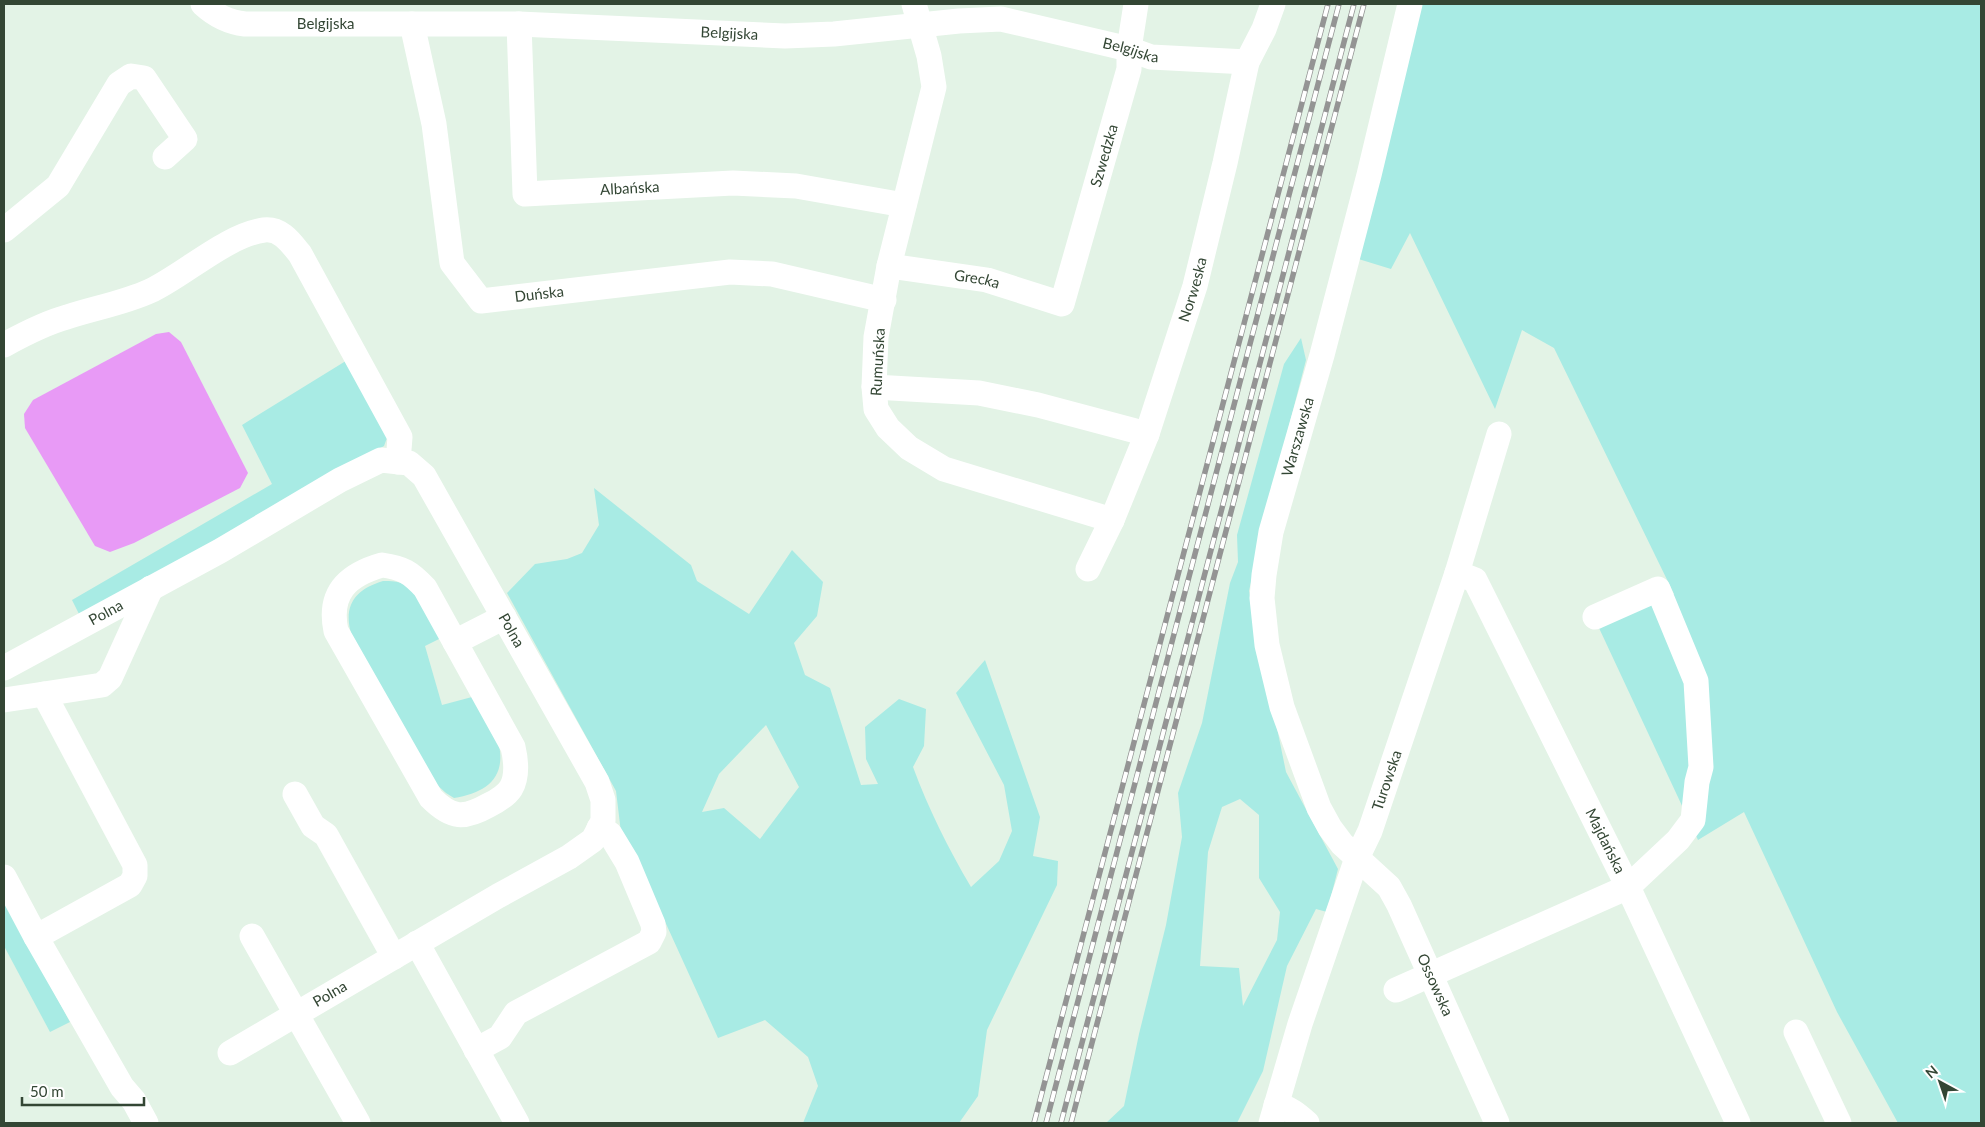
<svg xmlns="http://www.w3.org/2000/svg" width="1985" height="1127" viewBox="0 0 1985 1127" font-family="Lato,sans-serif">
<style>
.green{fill:#a8ebe4;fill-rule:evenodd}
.water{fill:#e89af6}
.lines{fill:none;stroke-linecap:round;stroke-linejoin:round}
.minor{stroke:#fff;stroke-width:25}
.rail-casing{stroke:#949494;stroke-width:5.5}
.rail{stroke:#fff;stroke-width:4;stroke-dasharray:11;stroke-linecap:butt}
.labels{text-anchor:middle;stroke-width:5;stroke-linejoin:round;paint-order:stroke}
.street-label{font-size:15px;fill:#334634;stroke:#fff}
</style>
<rect width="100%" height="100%" fill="#e3f3e6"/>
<!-- green -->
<g class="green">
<polygon points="1401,4 1981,4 1981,1123 1898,1123 1837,1012 1744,812 1698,840 1599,628 1674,594 1554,348 1522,330 1495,409 1410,233 1391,269 1339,253"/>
<path d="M 1301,338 L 1306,360 L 1268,507 L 1249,591 L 1286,772 L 1338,869 L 1327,912 L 1316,909 L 1287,966 L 1263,1071 L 1237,1123 L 1106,1123 L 1124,1106 L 1139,1034 L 1166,925 L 1182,837 L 1178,793 L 1202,723 L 1230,583 L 1238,562 L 1237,535 L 1284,364 ZM 1240,799 L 1259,815 L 1259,878 L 1280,912 L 1277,940 L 1243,1006 L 1239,968 L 1200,966 L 1208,852 L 1222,807 Z"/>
<polygon points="349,359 388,435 384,446 80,616 72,600 272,484 242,425"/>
<path d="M 594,488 L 691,565 L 697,581 L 749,614 L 792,550 L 823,582 L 817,616 L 794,643 L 805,675 L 830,688 L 861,785 L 878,784 L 866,759 L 865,727 L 899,699 L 926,709 L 924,746 L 913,767 C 929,810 948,848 971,887 L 999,861 L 1012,831 L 1004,785 L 956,693 L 985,660 L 1040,817 L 1033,856 L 1058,861 L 1057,885 L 987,1030 L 978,1096 L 959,1123 L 803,1123 L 818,1086 L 808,1057 L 765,1020 L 718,1038 L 647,882 L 623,849 L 616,791 L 507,593 L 535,564 L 567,559 L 582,553 L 599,525 ZM 766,725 L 799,787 L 760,839 L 724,808 L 702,812 L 719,774 Z"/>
<path d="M 383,581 C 391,581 398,581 406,585 C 419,593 433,624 441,638 L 425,646 L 442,705 L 472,697 L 499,745 C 506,779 485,793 454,798 L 446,793 L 436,784 L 351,633 C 343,605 356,589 383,581 Z"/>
<polygon points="4,900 70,1022 50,1032 4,946"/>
</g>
<!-- water -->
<polygon class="water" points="169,332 181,342 248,473 240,488 134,543 110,552 95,546 25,428 24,414 33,400 156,334"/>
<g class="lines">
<!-- minor -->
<g class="minor">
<path id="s1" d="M 203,4 C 216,16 228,22 245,24 L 519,24 L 785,36 L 834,34 L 959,21 L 1001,19 L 1129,49 L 1151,57 L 1247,62"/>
<polyline points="914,4 929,56 934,87 889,266 876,337 874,387 876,409 888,428 909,448 944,469 1112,520"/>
<path id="s2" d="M 1410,4 L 1369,175 L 1322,355 L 1271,532 L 1264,575 L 1262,598 L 1267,645 L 1282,707 L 1319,808 L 1330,828 L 1342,844 L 1389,887 L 1399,905 L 1497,1123"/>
<path id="s3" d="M 412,24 L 434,124 L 452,263 L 481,301 L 730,272 L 772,274 L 884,300"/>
<path id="s4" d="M 519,24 L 525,194 L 733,183 L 796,186 L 904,205"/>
<polyline points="4,230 58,186 119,84 131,76 144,78 185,139 165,157"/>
<path id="s5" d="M 889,266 L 987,280 L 1062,304 L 1129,69 L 1129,49 L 1136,4"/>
<path d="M 4,345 C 24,334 45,323 67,317 C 94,308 124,303 150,291 C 184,275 227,235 264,230 C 281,228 291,243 300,254 L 400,437 L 398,462"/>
<polyline points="874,387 979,393 1038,405 1147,434"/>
<path d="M 382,565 C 403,568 410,572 425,588 L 513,747 C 516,760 518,776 511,788 C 506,796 497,801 489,805 C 464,819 452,819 431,798 L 336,631 C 328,593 347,575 382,565 Z"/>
<path id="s6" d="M 1088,569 L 1112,520 L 1147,434 L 1195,286 L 1225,163 L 1247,62 L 1264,29 L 1273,4"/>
<path id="s7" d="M 1457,573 L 1475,580 L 1628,887 L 1738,1123"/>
<polyline points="455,642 504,617"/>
<path id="s8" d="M 4,668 L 220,551 L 340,480 L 381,460 L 409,463 L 424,476 L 597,782 L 603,800 L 603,821 L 593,840 L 569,857 L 498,896 L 230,1053"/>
<polyline points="4,700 44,694"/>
<polyline points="295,794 313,826 326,835 394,957"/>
<polyline points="4,877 36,937 122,1087 134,1101 146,1123"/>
<polyline points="252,936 358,1123"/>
<polyline points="36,937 130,885 135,876 135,865 44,694 102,685 110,678 151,588"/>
<polyline points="417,943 517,1123"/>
<polyline points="1396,990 1628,887 1678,840 1693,820 1697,782 1701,767 1696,681 1658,589 1595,617"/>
<polyline points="1796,1032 1839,1123"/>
<polyline points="476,1050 500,1037 516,1013 649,942 654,932 653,924 627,862 610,834 599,828"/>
<path d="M 1276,1105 C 1290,1108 1297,1114 1307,1123"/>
<path id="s9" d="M 1271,1123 L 1300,1024 L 1357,858 L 1370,831 L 1457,573 L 1499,434"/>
</g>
<!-- rail casing -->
<g class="rail-casing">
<g id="rail">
<polyline points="1034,1123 1328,4"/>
<polyline points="1046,1123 1339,4"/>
<polyline points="1061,1123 1354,4"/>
<polyline points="1071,1123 1364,4"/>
</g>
</g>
<!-- rail -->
<use href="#rail" class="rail"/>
</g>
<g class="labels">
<!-- street labels -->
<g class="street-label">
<text dy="5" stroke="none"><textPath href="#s1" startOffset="128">Belgijska</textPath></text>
<text dy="5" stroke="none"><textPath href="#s1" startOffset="532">Belgijska</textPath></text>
<text dy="5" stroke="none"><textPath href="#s1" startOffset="938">Belgijska</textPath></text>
<text dy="5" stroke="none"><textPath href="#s5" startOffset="332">Szwedzka</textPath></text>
<text dy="5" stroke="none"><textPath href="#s4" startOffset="275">Albańska</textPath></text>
<text dy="5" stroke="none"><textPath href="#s5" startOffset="89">Grecka</textPath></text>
<text dy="5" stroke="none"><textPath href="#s6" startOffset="299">Norweska</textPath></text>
<text dy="5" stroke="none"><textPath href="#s3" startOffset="349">Duńska</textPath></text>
<text transform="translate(878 362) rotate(-87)" y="5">Rumuńska</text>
<text transform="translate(1298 437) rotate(-74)" y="5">Warszawska</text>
<text dy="5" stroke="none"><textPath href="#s8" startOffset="116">Polna</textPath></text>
<text dy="5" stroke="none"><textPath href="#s8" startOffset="656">Polna</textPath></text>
<text dy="5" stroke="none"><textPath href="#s9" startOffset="362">Turowska</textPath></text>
<text dy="5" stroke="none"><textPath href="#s7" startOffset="311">Majdańska</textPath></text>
<text dy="5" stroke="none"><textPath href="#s2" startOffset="1046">Ossowska</textPath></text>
<text transform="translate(330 994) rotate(-30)" y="5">Polna</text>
</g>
</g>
<!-- border -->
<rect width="1985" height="1127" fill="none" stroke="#334634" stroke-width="10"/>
<!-- north arrow -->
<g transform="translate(1940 1082) rotate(320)" stroke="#ffffff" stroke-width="4" paint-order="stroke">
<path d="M0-4L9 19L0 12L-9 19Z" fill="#334634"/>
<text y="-8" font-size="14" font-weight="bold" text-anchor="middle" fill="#334634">N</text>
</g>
<!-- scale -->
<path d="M22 1097v8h122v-8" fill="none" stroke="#334634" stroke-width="2.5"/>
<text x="30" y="1097" font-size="15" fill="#334634" stroke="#ffffff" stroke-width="4" paint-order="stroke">50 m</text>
</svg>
